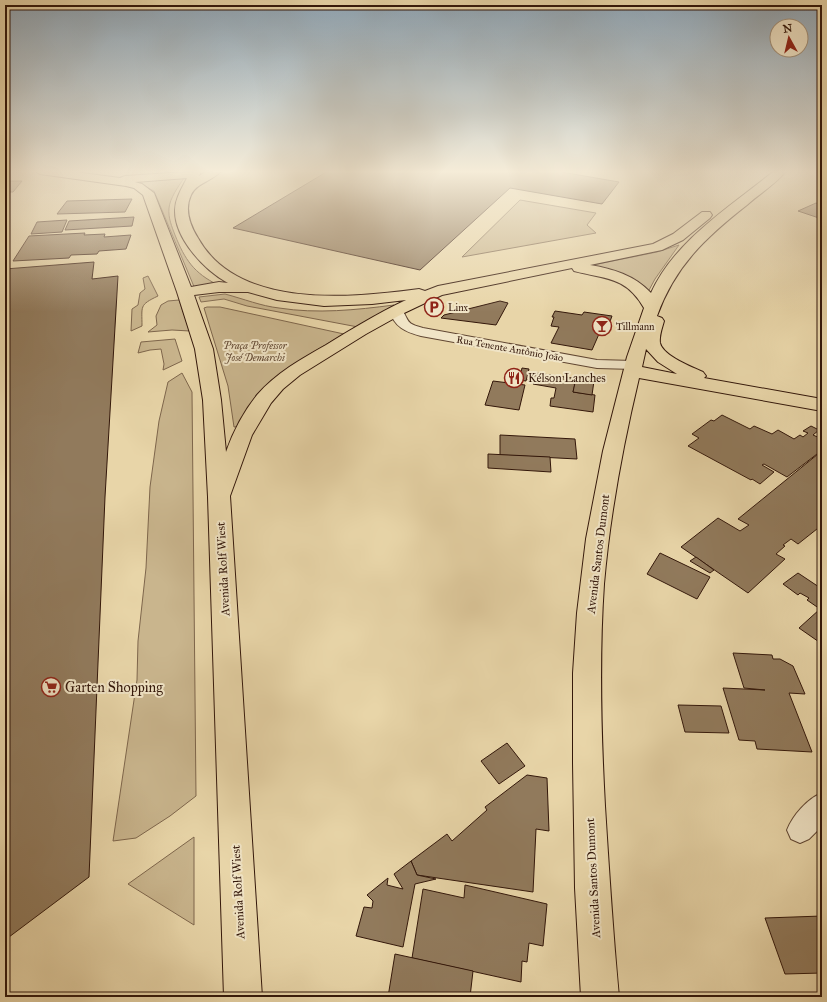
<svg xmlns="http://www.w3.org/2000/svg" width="827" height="1002" viewBox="0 0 827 1002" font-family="'IM FELL Great Primer',serif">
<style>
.green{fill:#c9b58d;stroke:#7e664c}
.building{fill:#917a5c;stroke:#33170a}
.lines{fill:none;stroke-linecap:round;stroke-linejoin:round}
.minor-casing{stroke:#604632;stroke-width:2}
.primary-casing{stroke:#33170a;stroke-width:2}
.minor{fill:#f0e4c6;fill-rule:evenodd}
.primary{fill:#e8d5a8;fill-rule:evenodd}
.labels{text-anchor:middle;stroke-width:4;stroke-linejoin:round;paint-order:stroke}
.far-poi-label{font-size:10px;fill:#33170a;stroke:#f0e4c6;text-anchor:start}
.far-park-label{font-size:10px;font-style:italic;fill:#604631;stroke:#f0e4c6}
.far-street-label{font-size:10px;fill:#33170a;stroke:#f0e4c6}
.poi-label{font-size:12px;fill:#33170a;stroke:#f0e4c6;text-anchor:start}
.street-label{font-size:12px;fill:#33170a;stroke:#f0e4c6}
.near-poi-label{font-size:14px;fill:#33170a;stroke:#f0e4c6;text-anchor:start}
</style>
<rect width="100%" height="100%" fill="#e8d5a8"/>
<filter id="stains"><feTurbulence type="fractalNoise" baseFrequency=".005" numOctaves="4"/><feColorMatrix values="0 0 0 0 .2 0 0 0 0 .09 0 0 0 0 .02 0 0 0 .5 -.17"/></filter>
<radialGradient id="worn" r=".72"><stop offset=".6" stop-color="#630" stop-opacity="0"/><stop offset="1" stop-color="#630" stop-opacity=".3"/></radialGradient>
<!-- green -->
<g class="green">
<path d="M 184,178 C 178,187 170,198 169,208 C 168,218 172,227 175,235 C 185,260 194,273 218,285 L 195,289 L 154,191 L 134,181 Z"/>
<polygon points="520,200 596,213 587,225 596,233 462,257"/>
<polygon points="679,245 655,279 648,292 588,266 657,252"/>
<path d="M 148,276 L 158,296 C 139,305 142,306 142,326 L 131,331 L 132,309 L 138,305 L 140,293 L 145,289 L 143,278 Z"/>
<path d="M 225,294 C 244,299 261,306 279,308 C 317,314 356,310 394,305 L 358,327 L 247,306 L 224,299 L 201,302 L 199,297 Z"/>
<polygon points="179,300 190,331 172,330 148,332 157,325 156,316 161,305 168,301"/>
<polygon points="207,307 220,307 344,334 310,354 241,426 234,427 228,386 204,308"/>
<polygon points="175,339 182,361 163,370 164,364 161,349 150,350 138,353 141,342"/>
<polygon points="182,373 192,392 196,796 170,816 136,838 113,841 137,680 138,641 146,568 150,487 159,421 168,382"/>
<polygon points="194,837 194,925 128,884"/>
</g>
<!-- building -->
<g class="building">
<polygon points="328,171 556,171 619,182 602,204 510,188 420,270 233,228"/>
<polygon points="5,181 22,181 13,192 5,192"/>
<polygon points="132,199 125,212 57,214 67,201"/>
<polygon points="816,203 822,205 822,219 798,211"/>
<polygon points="134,217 132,226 65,230 69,221"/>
<polygon points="67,220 62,232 31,234 37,222"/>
<polygon points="85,233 84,235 105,234 104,237 131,235 126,249 99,251 97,254 71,255 69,258 13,261 29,236"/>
<polygon points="94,262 92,279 118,276 105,497 89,877 5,940 5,269"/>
<polygon points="500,301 508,303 496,325 441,318 444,315"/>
<polygon points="555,311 582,315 584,312 612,316 605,335 599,334 592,350 551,343 559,327 551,326 554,317 552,317"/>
<polygon points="522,368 529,369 526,381 519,380"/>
<polygon points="536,373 572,378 571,383 575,384 573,392 595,395 593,412 550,406 551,398 554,398 556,388 533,384 534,380 528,380 530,374 536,375"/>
<polygon points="576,378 594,381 592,395 573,392"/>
<polygon points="493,381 525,385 519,410 485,405"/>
<polygon points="722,415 750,429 754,426 772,434 778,430 794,439 800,435 803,437 808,433 803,431 811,426 819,430 813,435 822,439 822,511 817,516 821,518 822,517 822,525 798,544 791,539 783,545 785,546 776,554 785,559 748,593 681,547 718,518 740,531 749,525 738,519 818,454 817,454 787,477 764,464 762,465 774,472 760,484 752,479 751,480 688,446 699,438 692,434 711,420 714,421"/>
<polygon points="500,435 575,439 577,459 500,455"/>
<polygon points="488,454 550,457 551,472 488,468"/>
<polygon points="660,553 710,577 697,599 647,574"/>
<polygon points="696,557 714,570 710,573 690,561"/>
<polygon points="798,573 822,589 822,644 799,628 820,609 807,600 809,598 800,593 798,595 783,584"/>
<polygon points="733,653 772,655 773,659 780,659 793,666 805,694 789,693 812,752 757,749 755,741 739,740 723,688 765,690 744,688"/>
<polygon points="678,705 721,706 729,733 685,732"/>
<polygon points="507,743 525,766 499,784 481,761"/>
<polygon points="527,775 547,778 549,831 536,829 533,892 417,875 411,861 447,834 452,841 487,810 485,807"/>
<polygon points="411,861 417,875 436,879 415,884 403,947 356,936 364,907 372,908 373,901 367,895 388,878 387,885 403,889 394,874"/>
<polygon points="465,885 547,904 543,946 529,943 527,962 522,961 521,982 412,958 423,889 464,898"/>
<polygon points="822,916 822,973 785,974 765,918"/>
<polygon points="395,954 473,971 470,997 388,997"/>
</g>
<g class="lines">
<!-- minor casing -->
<g class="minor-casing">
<g id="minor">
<path d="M 396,307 L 401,308 C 410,322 405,323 423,328 L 597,360 L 634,361 L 639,362 L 641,365 L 639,368 L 634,369 L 597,368 L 421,336 C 406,332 394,327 390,311 L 391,308 Z"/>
<path d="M 822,793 L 822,826 L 809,839 L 800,843 L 791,839 L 787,830 C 793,815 807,799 822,793 Z"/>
</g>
</g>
<!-- primary casing -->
<g class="primary-casing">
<path id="primary" d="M 35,171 L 67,171 L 120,178 L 125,176 L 201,171 L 199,176 L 207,171 L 221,171 C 213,181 196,183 191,195 C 184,210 190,225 198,238 C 238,310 351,298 419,289 L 425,291 L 438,286 L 653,244 L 673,234 L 702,212 L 710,212 L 712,215 L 710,218 L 683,240 L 662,250 L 590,265 C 613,269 634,275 651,293 C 675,240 730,207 774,171 L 786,171 C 776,184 759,194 747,205 C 705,238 675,266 657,316 L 662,318 L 664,321 C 662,328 659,336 660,343 C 663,356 692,367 703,372 L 706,376 L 704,378 L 822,399 L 822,411 L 639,378 C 623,445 610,515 604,584 C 599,658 601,732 605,806 C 609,870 613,934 619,997 L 581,997 L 575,888 L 573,763 L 573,673 L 577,613 L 586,539 L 603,451 L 627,357 L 644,308 C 626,276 604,279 574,271 L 572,268 L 442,295 L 402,314 L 366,334 L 300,375 L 283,389 L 271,403 L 252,435 L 230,496 L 262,997 L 224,997 L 208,497 L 203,400 L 195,349 L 177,292 L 143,195 L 134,188 L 126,186 L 40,174 ZM 187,178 C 182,188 175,199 175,210 C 174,238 205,271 228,283 L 219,282 L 191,287 L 154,193 L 142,184 L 135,182 ZM 219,292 L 248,292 L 277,300 L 324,306 L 372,304 L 406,300 C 378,313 352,329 326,345 C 301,359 276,373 257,395 C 244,411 233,432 226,452 L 221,400 L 213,349 L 194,295 ZM 646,349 L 658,362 L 677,374 L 642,367 Z"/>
</g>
<!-- minor -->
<use href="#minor" class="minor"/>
<!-- primary -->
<use href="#primary" class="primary"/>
</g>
<!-- sky -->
<linearGradient id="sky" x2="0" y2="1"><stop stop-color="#8fa7b9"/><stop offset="0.55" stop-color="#f5ecd8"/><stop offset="1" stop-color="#f5ecd8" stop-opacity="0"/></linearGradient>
<rect width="827" height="312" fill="url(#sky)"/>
<!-- icons -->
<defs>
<g id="parking-ring" transform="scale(1)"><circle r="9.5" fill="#f0e4c6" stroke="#8f2418" stroke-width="1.5"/><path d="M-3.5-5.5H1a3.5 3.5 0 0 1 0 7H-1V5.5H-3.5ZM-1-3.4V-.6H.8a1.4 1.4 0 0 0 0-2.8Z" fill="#8f2418"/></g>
<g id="bar-ring" transform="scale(1)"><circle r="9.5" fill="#f0e4c6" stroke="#8f2418" stroke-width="1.5"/><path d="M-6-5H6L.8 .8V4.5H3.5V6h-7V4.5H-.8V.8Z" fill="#8f2418"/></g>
<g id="restaurant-ring" transform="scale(1)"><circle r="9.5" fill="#f0e4c6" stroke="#8f2418" stroke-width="1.5"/><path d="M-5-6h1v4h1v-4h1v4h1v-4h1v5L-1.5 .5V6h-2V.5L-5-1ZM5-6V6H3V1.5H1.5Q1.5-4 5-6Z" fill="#8f2418"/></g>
<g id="supermarket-ring" transform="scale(1)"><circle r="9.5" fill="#f0e4c6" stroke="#8f2418" stroke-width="1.5"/><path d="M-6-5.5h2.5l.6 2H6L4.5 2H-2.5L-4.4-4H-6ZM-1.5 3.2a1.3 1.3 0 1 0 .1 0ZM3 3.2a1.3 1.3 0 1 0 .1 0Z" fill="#8f2418"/></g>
</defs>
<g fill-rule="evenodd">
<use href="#parking-ring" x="434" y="307"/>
<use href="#bar-ring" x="602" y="326"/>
<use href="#restaurant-ring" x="514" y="378"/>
<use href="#supermarket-ring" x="51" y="687"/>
</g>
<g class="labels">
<!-- far-poi labels -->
<g class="far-poi-label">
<text x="448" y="311">Linx</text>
<text x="616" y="330">Tillmann</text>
</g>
<!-- far-park labels -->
<g class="far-park-label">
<text x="255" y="349">Praça Professor<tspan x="255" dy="12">José Demarchi</tspan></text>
</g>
<!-- far-street labels -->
<g class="far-street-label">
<text transform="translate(510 348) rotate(10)" y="4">Rua Tenente Antônio João</text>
</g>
<!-- poi labels -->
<g class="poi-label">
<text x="528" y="382">Kélson Lanches</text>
</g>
<!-- street labels -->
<g class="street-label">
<text transform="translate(598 554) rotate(-83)" y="4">Avenida Santos Dumont</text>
<text transform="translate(223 569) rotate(-93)" y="4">Avenida Rolf Wiest</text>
<text transform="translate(593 878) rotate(-93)" y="4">Avenida Santos Dumont</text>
<text transform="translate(238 892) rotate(-93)" y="4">Avenida Rolf Wiest</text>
</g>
<!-- near-poi labels -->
<g class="near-poi-label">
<text x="65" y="692">Garten Shopping</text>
</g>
</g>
<!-- margin -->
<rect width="827" height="1002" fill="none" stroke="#e8d5a8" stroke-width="20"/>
<rect x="6" y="6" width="815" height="990" fill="none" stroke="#33170a" stroke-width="2"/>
<rect x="10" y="10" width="807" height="982" fill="none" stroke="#33170a"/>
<!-- north arrow -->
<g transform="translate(789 38) rotate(352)"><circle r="19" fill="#f0e4c6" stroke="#a4927b"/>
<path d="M0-3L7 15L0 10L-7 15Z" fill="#8f2418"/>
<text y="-6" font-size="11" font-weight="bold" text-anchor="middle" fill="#33170a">N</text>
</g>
<rect width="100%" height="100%" filter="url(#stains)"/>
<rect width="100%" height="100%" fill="url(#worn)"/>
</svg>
